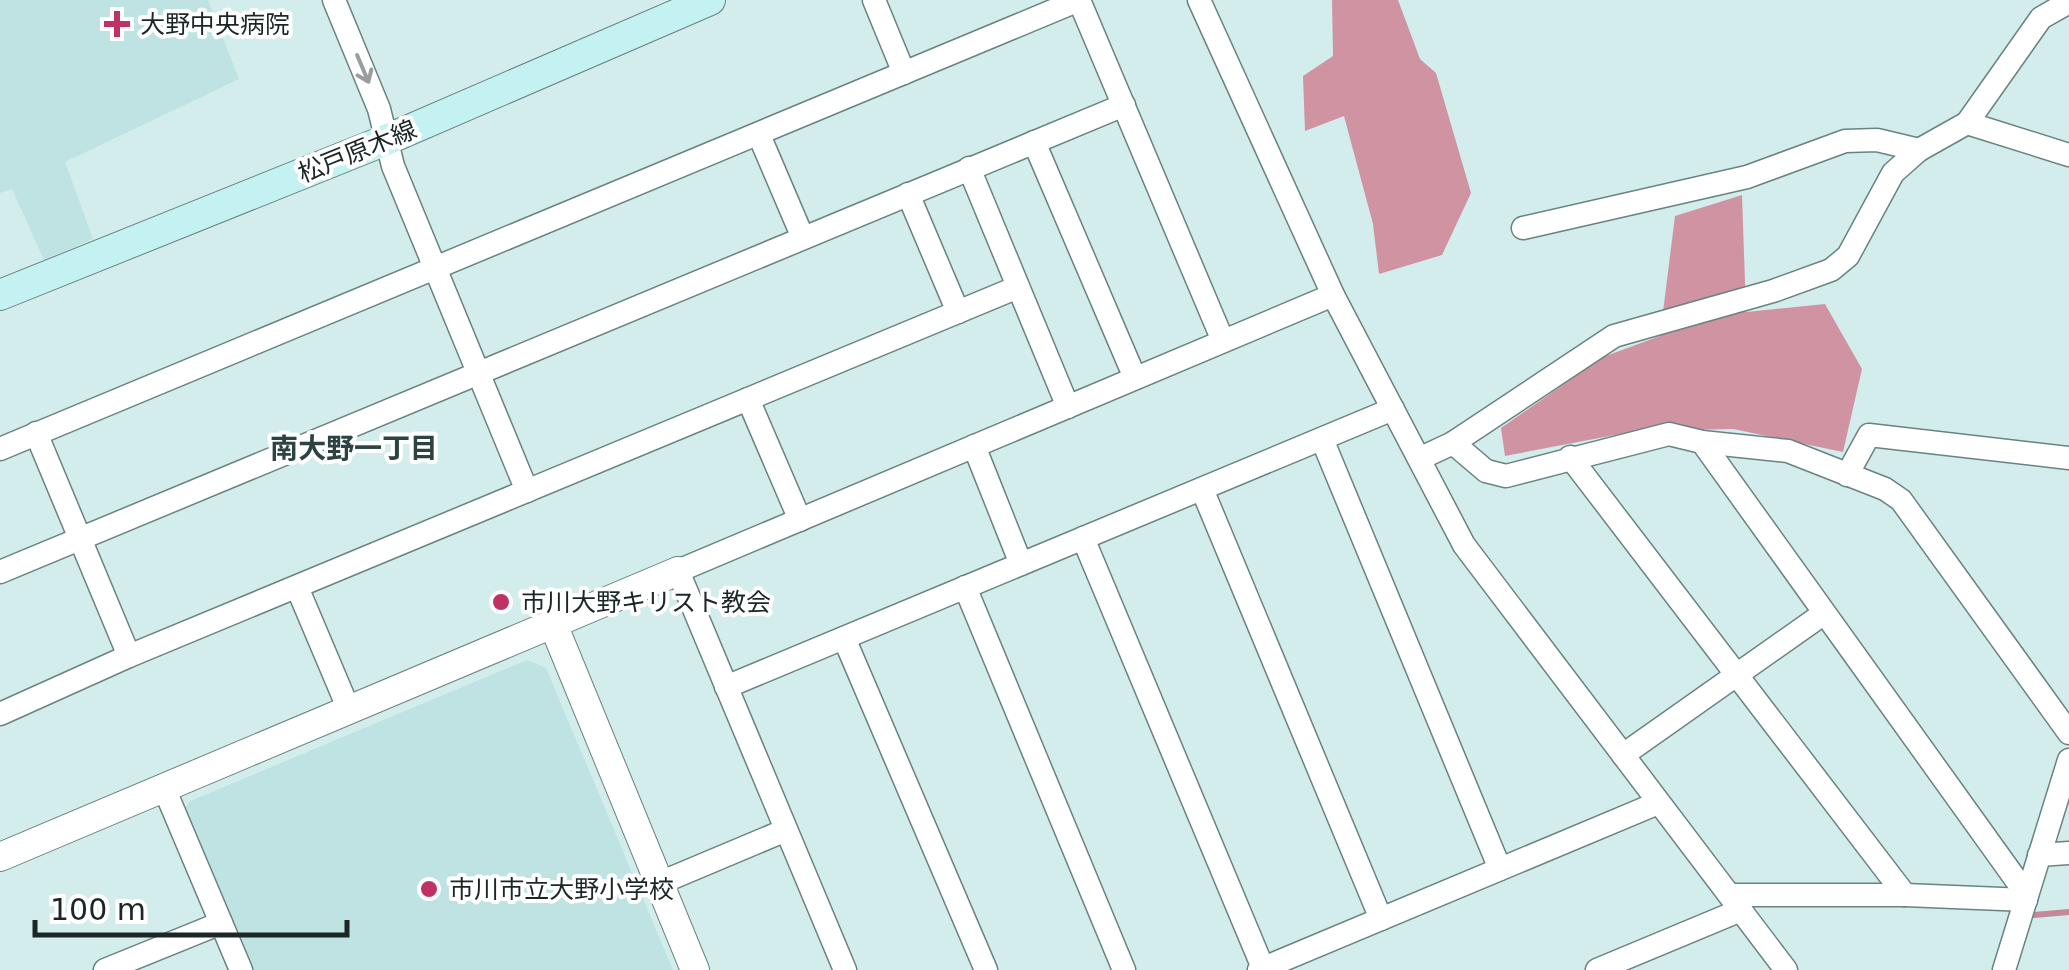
<svg xmlns="http://www.w3.org/2000/svg" width="2069" height="970" viewBox="0 0 2069 970" font-family="'DejaVu Sans','Noto Sans JP',sans-serif">
<style>
.built{fill:#bfe3e2}
.forest{fill:#cf93a1}
.lines{fill:none;stroke-linecap:round;stroke-linejoin:round}
.stream{stroke:#c48998;stroke-width:6}
.minor-casing{stroke:#698282;stroke-width:25}
.tertiary-casing{stroke:#698282;stroke-width:30}
.secondary-casing{stroke:#698282;stroke-width:32}
.minor{stroke:#fff;stroke-width:22}
.tertiary{stroke:#fff;stroke-width:28}
.secondary{stroke:#c4f2f2;stroke-width:30}
.oneway{stroke:#999d9d}
.poi-dot{fill:#bf3266;stroke:#fff;stroke-width:4}
.labels{text-anchor:middle;stroke-width:8;stroke-linejoin:round;paint-order:stroke}
.poi-label{font-size:25px;fill:#1c2626;stroke:#fff;text-anchor:start}
.street-label{font-size:25px;fill:#1c2626;stroke:#fff}
.neighbourhood-label{font-size:28px;font-weight:bold;fill:#2c4342;stroke:#fff}
</style>
<rect width="100%" height="100%" fill="#d2edec"/>
<!-- built -->
<g class="built">
<polygon points="0,0 208,0 239,79 65,162 93,239 44,260 12,189 0,193"/>
<polygon points="527,660 546,668 673,970 253,970 185,809 190,801"/>
</g>
<!-- forest -->
<g class="forest">
<polygon points="1332,0 1398,0 1420,59 1436,73 1471,193 1442,255 1379,274 1373,224 1344,116 1305,131 1303,76 1333,56"/>
<polygon points="1742,195 1746,312 1825,304 1862,369 1843,452 1733,429 1636,431 1505,456 1501,428 1603,357 1660,336 1675,216"/>
</g>
<g class="lines">
<!-- stream -->
<polyline class="stream" points="2034,915 2069,912"/>
<!-- minor casing -->
<g class="minor-casing">
<g id="minor">
<polyline points="334,0 379,109 393,166 527,491"/>
<polyline points="874,0 904,73"/>
<polyline points="1199,0 1333,295 1464,545 1786,970"/>
<polyline points="1967,123 2069,155"/>
<polyline points="759,135 803,238"/>
<polyline points="1034,142 1135,378"/>
<polyline points="969,168 1068,407"/>
<polyline points="908,194 958,312"/>
<polyline points="1523,228 1747,177 1845,141 1877,140 1919,150"/>
<polyline points="748,399 800,520"/>
<polyline points="36,433 129,656"/>
<polyline points="1322,439 1500,869"/>
<polyline points="1702,442 2027,895"/>
<polyline points="1453,443 1486,471 1506,476 1669,434 1702,442 1788,451 1885,489 1901,500 2069,733"/>
<polyline points="974,446 1021,564"/>
<polyline points="0,449 1079,0 1223,341"/>
<polyline points="1570,457 1905,895"/>
<polyline points="1421,458 1453,443 1614,336 1773,291 1831,270 1848,256 1893,173 1919,150 1967,123 2041,18 2069,2"/>
<polyline points="1847,475 1869,435 2069,458"/>
<polyline points="1202,489 1381,919"/>
<polyline points="1083,538 1263,968"/>
<polyline points="0,572 1124,105"/>
<polyline points="297,587 349,710"/>
<polyline points="965,587 1124,970"/>
<polyline points="844,638 986,970"/>
<polyline points="726,687 1393,409"/>
<polyline points="0,714 129,656 1018,287"/>
<polyline points="1623,755 1823,614"/>
<polyline points="164,788 241,970"/>
<polyline points="2039,855 2069,853"/>
<polyline points="660,883 786,830"/>
<polyline points="1730,895 1905,895 2026,900"/>
<polyline points="105,970 221,923"/>
<polyline points="845,970 678,571 1333,295"/>
<polyline points="1259,970 1658,803"/>
<polyline points="1597,970 1741,910"/>
<polyline points="2004,970 2069,760"/>
</g>
</g>
<!-- tertiary casing -->
<g class="tertiary-casing">
<g id="tertiary">
<polyline points="553,624 695,970"/>
<polyline points="0,857 678,571"/>
</g>
</g>
<!-- secondary casing -->
<g class="secondary-casing">
<polyline id="secondary" points="0,295 386,140 710,0"/>
</g>
<!-- minor -->
<use href="#minor" class="minor"/>
<!-- tertiary -->
<use href="#tertiary" class="tertiary"/>
<!-- secondary -->
<use href="#secondary" class="secondary"/>
</g>
<!-- one-way arrows -->
<defs><path id="oneway-shaft" d="M-6 0H5M1.5-3L5.5 0L1.5 3" fill="none" stroke-width="1.6" stroke-linecap="round" stroke-linejoin="round" transform="scale(2.5)"/></defs>
<use class="oneway" href="#oneway-shaft" transform="translate(363 69) rotate(67)"/>
<!-- markers -->
<g class="poi-dot">
<path d="M112 9h10v10h10v10h-10v10h-10v-10h-10v-10h10z"/>
<circle cx="501" cy="602" r="10"/>
<circle cx="429" cy="889" r="10"/>
</g>
<g class="labels">
<!-- poi labels -->
<g class="poi-label">
<text x="140" y="33">大野中央病院</text>
<text x="521" y="611">市川大野キリスト教会</text>
<text x="449" y="898">市川市立大野小学校</text>
</g>
<!-- street labels -->
<g class="street-label">
<text transform="translate(357 151) rotate(-22)" y="9">松戸原木線</text>
</g>
<!-- neighbourhood labels -->
<g class="neighbourhood-label">
<text x="354" y="458">南大野一丁目</text>
</g>
</g>
<!-- scale -->
<path d="M35 920v15h312v-15" fill="none" stroke="#1c2626" stroke-width="5"/>
<text x="50" y="920" font-size="30" fill="#1c2626" stroke="#ffffff" stroke-width="8" paint-order="stroke">100 m</text>
</svg>
